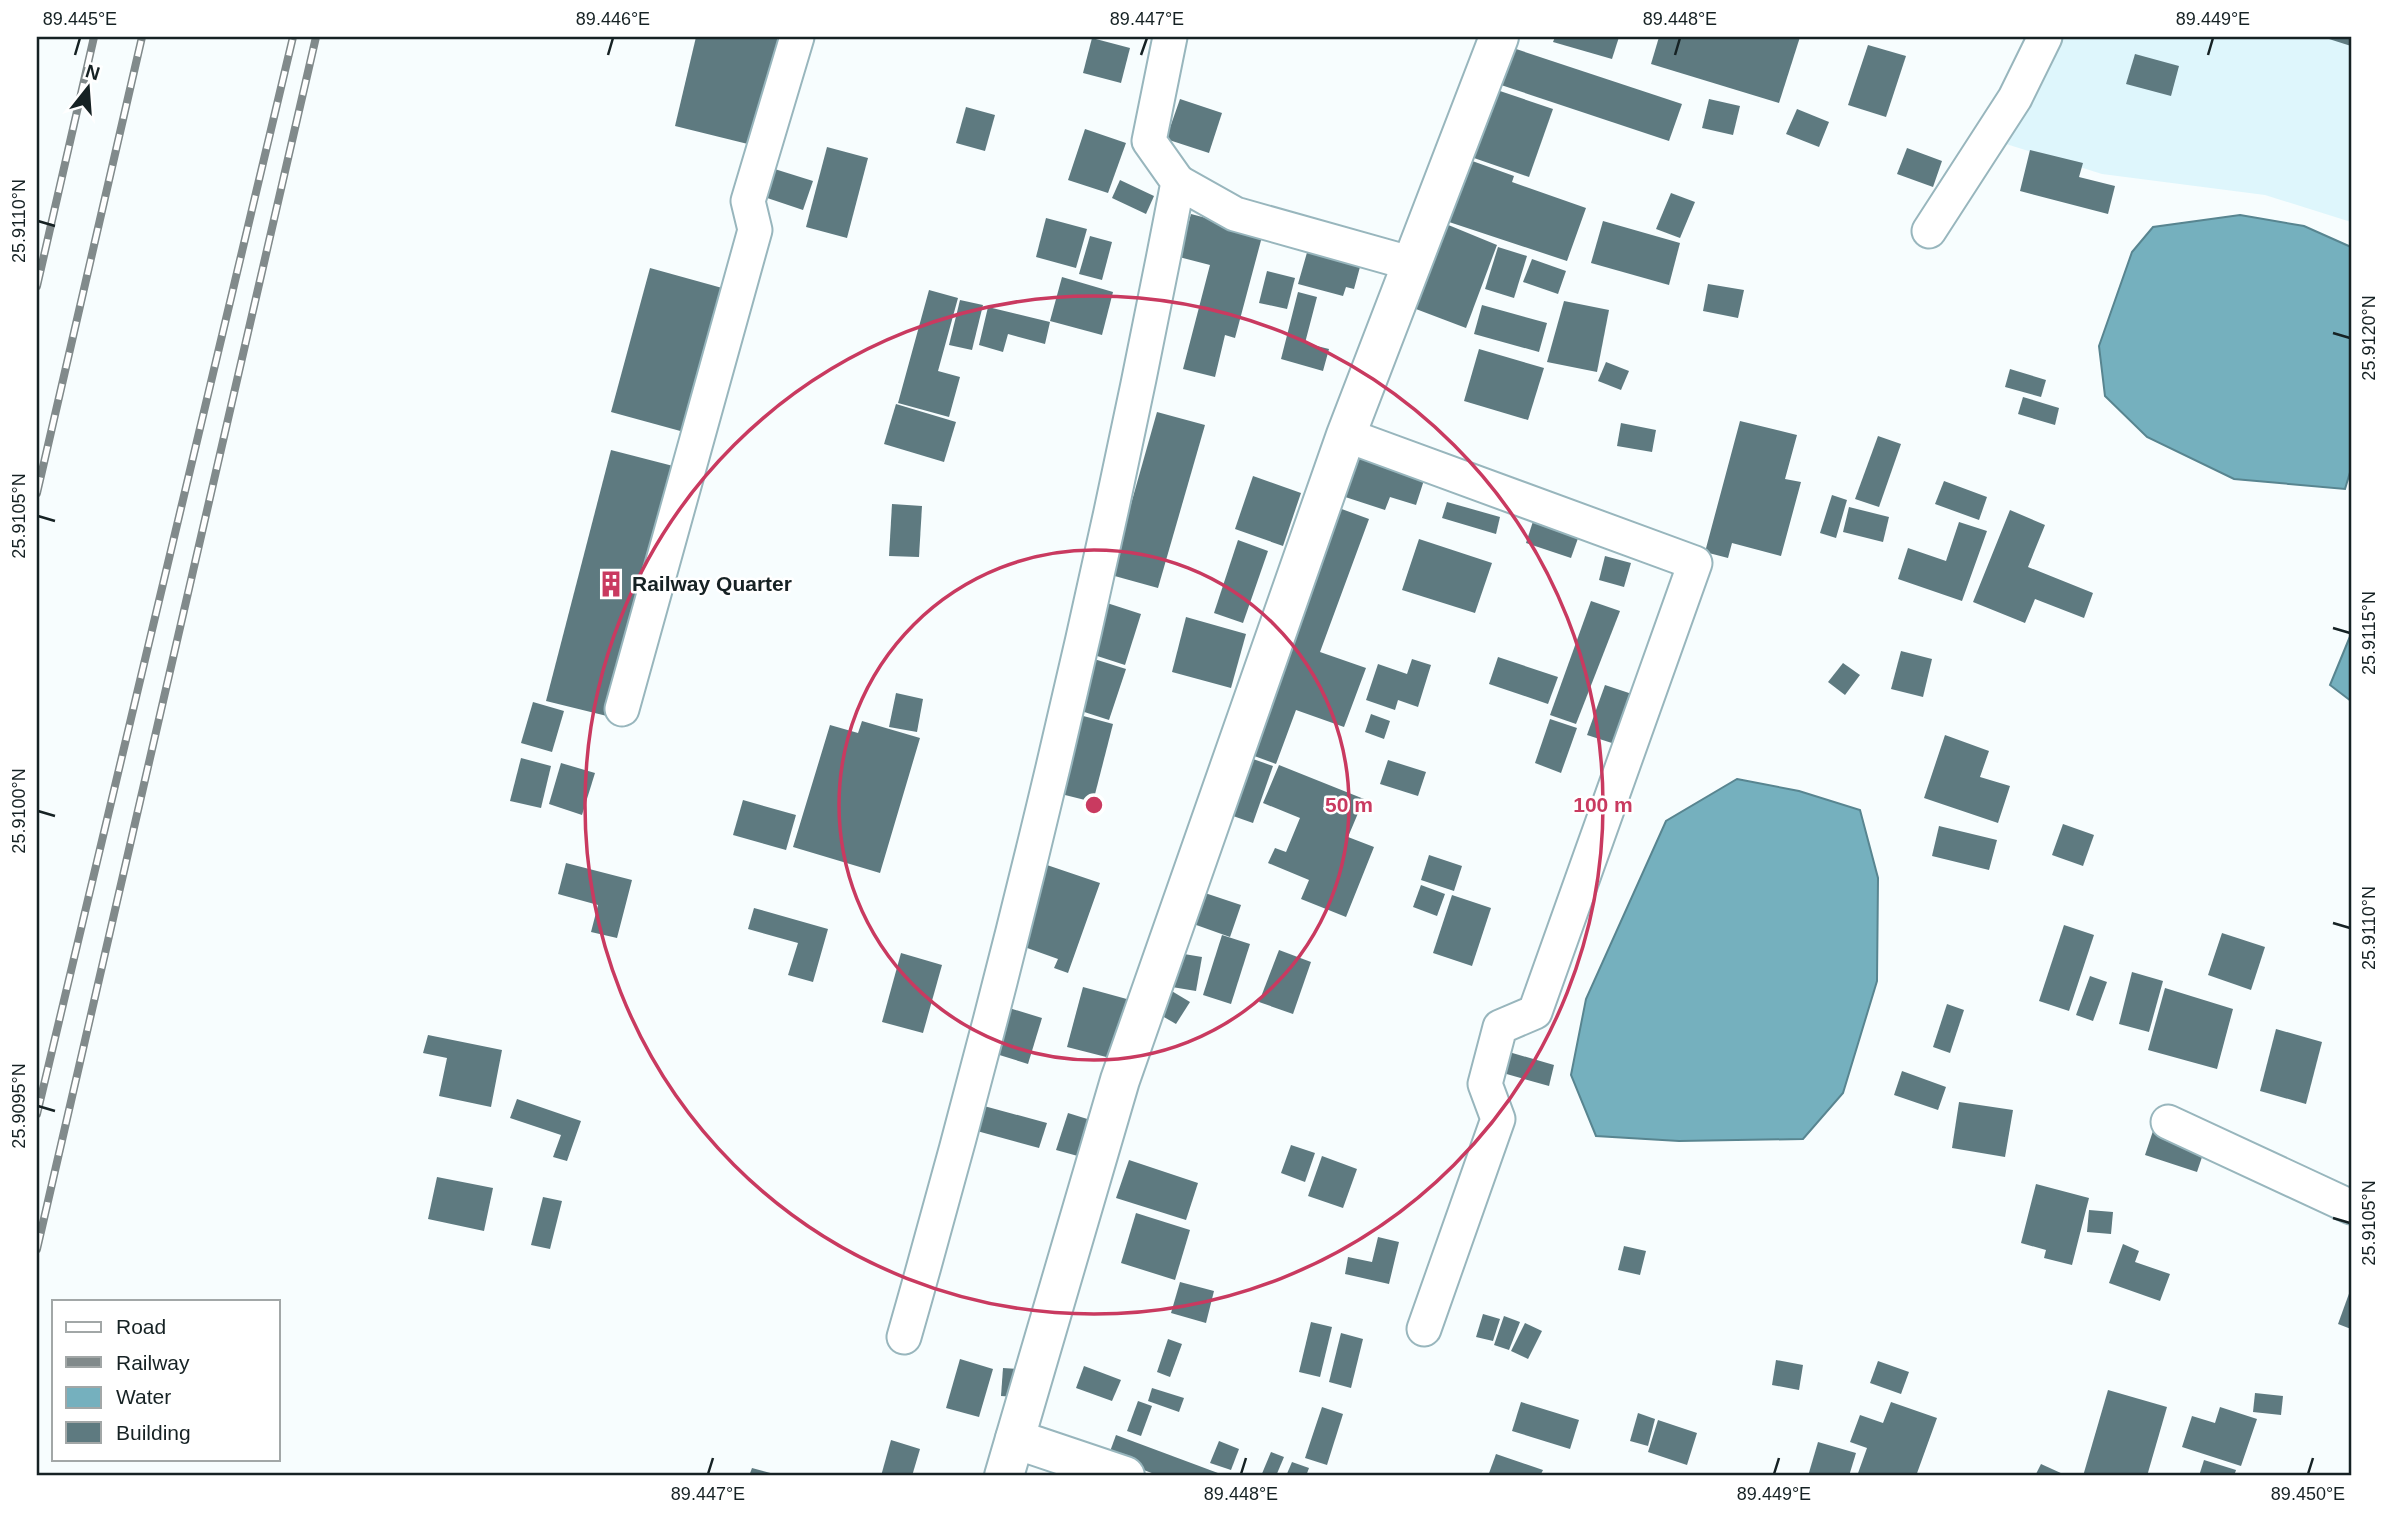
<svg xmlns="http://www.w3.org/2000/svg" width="2388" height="1513" viewBox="0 0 2388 1513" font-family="Helvetica,sans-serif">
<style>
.built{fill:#def6fc}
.water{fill:#75b0be;stroke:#588590;stroke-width:2}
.building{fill:#5e7a80}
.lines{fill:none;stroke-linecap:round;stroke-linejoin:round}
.street-casing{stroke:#98b6bd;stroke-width:37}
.secondary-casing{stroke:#98b6bd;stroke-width:42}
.street{stroke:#fff;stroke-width:33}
.secondary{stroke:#fff;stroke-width:38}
.rail-casing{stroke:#818a8b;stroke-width:8}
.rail{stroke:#fff;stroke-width:5;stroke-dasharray:16;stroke-linecap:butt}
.ticks{fill:none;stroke:#162224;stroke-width:2.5}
.ring{fill:none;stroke:#c93a60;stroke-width:3.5}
.labels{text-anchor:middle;stroke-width:5;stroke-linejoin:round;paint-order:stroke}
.poi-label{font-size:21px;font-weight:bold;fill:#162224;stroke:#fff;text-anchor:start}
.centre{fill:#c93a60;stroke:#fff;stroke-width:3.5}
.ring-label{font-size:21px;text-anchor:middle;font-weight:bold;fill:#c93a60;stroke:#fff;stroke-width:5;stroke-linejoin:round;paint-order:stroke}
.neatline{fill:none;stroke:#162224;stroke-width:2.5}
.ticks-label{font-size:18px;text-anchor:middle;fill:#162224}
</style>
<rect width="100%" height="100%" fill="#f7fdfe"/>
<!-- built -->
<polygon class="built" points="2054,37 2351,37 2351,222 2265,195 2102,174 2003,143"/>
<!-- water -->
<g class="water">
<polygon points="2240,215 2304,226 2351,247 2351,469 2345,489 2234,479 2147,437 2105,396 2099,346 2132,252 2153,227"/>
<polygon points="2351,634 2351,701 2330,685"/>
<polygon points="1737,779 1799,791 1860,810 1878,878 1877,981 1843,1093 1803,1139 1679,1141 1596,1136 1571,1075 1586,999 1666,821"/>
</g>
<!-- building -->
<g class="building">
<polygon points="696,37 787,37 760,147 675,126"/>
<polygon points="1555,37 1619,37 1612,59 1553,42"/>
<polygon points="1659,37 1800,37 1779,103 1651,64"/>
<polygon points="2330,37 2351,37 2351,46 2329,39"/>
<polygon points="1092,38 1130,48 1121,83 1083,73"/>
<polygon points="1868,45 1906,56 1886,117 1848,105"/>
<polygon points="1507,46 1682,104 1669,141 1495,83"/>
<polygon points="2135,54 2179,66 2171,96 2126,84"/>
<polygon points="1497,90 1553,109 1529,177 1474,158"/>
<polygon points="1180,99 1222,113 1209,153 1166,139"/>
<polygon points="1709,99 1740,106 1733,135 1702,128"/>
<polygon points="966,107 995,115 985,151 956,143"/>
<polygon points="1797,109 1829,122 1819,147 1786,134"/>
<polygon points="1085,129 1126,143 1108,193 1068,180"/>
<polygon points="827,147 868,158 847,238 806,227"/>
<polygon points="1907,148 1942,161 1933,187 1897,174"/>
<polygon points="2030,150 2083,163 2079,177 2115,186 2108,214 2020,191"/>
<polygon points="1464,158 1514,176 1512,182 1586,208 1567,261 1443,220"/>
<polygon points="765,166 813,181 803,210 755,194"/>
<polygon points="1120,180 1154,196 1146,214 1112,198"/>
<polygon points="1671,193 1695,202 1680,238 1656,229"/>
<polygon points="1191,214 1263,233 1235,338 1225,335 1215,377 1183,369 1210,265 1179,257"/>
<polygon points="1046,218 1087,229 1076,268 1036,257"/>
<polygon points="1603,221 1680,243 1669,285 1591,263"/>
<polygon points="1441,222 1497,245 1466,328 1408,306"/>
<polygon points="1090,236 1112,242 1102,280 1079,274"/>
<polygon points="1310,242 1363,256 1354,289 1346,287 1343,296 1298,284"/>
<polygon points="1498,247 1527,256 1514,298 1485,289"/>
<polygon points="1532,259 1566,271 1558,294 1523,282"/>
<polygon points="650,268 733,291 695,435 611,412"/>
<polygon points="1267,271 1295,278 1287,309 1259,303"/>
<polygon points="1062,277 1113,292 1102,335 1050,321"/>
<polygon points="1708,284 1744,290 1738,318 1703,311"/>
<polygon points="929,290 958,298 938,371 960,377 949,417 898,403"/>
<polygon points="1298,292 1317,297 1305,343 1329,349 1323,371 1281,359"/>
<polygon points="960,300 983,305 972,350 949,345"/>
<polygon points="1564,301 1609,310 1597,372 1547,362"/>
<polygon points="1482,305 1547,323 1539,352 1474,334"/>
<polygon points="988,307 1050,322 1045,344 1008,334 1003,352 979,345"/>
<polygon points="1479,349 1544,368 1528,420 1464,401"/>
<polygon points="1606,362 1629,371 1621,390 1598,381"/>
<polygon points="2010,369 2046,380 2041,397 2005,387"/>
<polygon points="2023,397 2059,408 2055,425 2018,414"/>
<polygon points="896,404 956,422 944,462 884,444"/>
<polygon points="1157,412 1205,425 1158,588 1111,575"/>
<polygon points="1740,421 1797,435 1785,479 1801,482 1781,556 1732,543 1728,558 1705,552"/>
<polygon points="1621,423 1656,430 1652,452 1617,446"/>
<polygon points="1878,436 1901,444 1879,507 1855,499"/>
<polygon points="611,450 677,467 611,717 546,701"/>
<polygon points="1350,452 1425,477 1416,505 1390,497 1385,510 1336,494"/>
<polygon points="1253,476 1301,493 1283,546 1235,529"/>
<polygon points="1944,481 1987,497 1979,520 1935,504"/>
<polygon points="1832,495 1847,500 1836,538 1820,533"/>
<polygon points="1447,502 1500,517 1496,534 1442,518"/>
<polygon points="892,504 922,506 919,557 889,556"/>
<polygon points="1328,504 1369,519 1320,652 1366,668 1344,727 1296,710 1276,764 1238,750"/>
<polygon points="1849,507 1889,517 1883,542 1843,532"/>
<polygon points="2010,510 2045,525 2028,567 2093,593 2084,618 2035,599 2025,623 1973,602"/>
<polygon points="1536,512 1582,527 1571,558 1526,543"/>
<polygon points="1959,522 1987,531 1962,601 1898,579 1908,548 1946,561"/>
<polygon points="1419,539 1492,563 1475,613 1402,590"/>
<polygon points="1238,540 1268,551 1243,623 1214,613"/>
<polygon points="1605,556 1631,563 1624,587 1599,580"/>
<polygon points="1591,601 1620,611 1576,724 1550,715"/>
<polygon points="1107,603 1141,614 1125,665 1091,654"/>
<polygon points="1186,617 1246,634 1231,688 1172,672"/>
<polygon points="1901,651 1932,659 1923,697 1891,689"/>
<polygon points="1498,657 1558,677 1548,704 1489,684"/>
<polygon points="1091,658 1126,669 1109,720 1075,709"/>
<polygon points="1412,659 1431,665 1418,707 1398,700 1395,710 1366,700 1378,664 1407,674"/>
<polygon points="1843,663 1860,675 1845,695 1828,682"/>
<polygon points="1605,685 1632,694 1615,744 1587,735"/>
<polygon points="896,693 923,699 917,732 889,727"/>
<polygon points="533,702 564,711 552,752 521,743"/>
<polygon points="1076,714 1113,724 1093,802 1057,793"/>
<polygon points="1371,714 1390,721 1384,739 1365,732"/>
<polygon points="1550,719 1577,728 1561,773 1535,763"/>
<polygon points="862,721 920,738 880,873 793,847 830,725 858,733"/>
<polygon points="1945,735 1989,751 1980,777 2010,786 1998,823 1924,798"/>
<polygon points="1236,753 1273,766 1253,823 1216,810"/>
<polygon points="521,758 551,766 541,808 510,801"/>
<polygon points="1388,760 1426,772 1418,796 1380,784"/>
<polygon points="561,763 595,773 582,815 549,804"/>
<polygon points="1279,765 1364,799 1348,837 1374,847 1346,917 1301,899 1309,880 1268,863 1275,848 1286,852 1300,818 1263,803"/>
<polygon points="743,800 796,815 786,850 733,835"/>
<polygon points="2063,824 2094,835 2083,866 2052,855"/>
<polygon points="1939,826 1997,840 1989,870 1932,856"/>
<polygon points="1429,855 1462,866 1454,891 1421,880"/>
<polygon points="566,863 632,880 617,938 591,932 598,905 558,894"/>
<polygon points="1044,864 1100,883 1068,973 1054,968 1058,959 1016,944"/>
<polygon points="1421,885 1445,894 1437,916 1413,907"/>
<polygon points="1196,890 1241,905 1230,937 1185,921"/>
<polygon points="1452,895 1491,908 1472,966 1433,953"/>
<polygon points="754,908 828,929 813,982 788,975 798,943 748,929"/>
<polygon points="2064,925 2094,935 2069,1011 2039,1001"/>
<polygon points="2222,933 2265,947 2251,990 2208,975"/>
<polygon points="1222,935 1250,944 1231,1004 1203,995"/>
<polygon points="1279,950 1311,962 1293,1014 1259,1002"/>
<polygon points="901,953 942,965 923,1033 882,1022"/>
<polygon points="1178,953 1202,957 1196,991 1172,987"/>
<polygon points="2132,972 2163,981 2149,1032 2119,1024"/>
<polygon points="2090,976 2107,982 2093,1021 2076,1015"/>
<polygon points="1083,987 1134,1001 1118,1060 1067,1047"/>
<polygon points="2165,988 2233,1009 2217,1069 2148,1050"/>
<polygon points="1170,990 1190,1002 1176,1024 1157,1013"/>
<polygon points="1947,1004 1964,1010 1950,1053 1933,1047"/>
<polygon points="1006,1007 1042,1018 1028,1064 993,1053"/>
<polygon points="2276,1029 2322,1042 2306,1104 2260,1091"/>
<polygon points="428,1035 502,1050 491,1107 439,1096 447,1058 423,1053"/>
<polygon points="1509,1052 1554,1065 1549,1086 1503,1073"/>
<polygon points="1902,1071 1946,1087 1938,1110 1894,1095"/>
<polygon points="517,1099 581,1121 567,1161 553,1157 561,1135 510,1118"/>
<polygon points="1959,1102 2013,1110 2005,1157 1952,1148"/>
<polygon points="973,1103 1047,1123 1039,1148 966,1128"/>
<polygon points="1068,1113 1097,1122 1085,1158 1056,1150"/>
<polygon points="2153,1131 2205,1148 2197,1172 2145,1155"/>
<polygon points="1291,1145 1315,1153 1305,1182 1281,1173"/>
<polygon points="1322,1156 1357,1169 1343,1208 1308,1196"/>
<polygon points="1129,1160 1198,1183 1186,1220 1116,1198"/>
<polygon points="437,1177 493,1188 484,1231 428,1219"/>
<polygon points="2036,1184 2089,1198 2072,1265 2044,1258 2046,1250 2021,1243"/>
<polygon points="543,1197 562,1201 550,1249 531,1245"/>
<polygon points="2089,1210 2113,1212 2111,1234 2087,1232"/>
<polygon points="1136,1213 1190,1230 1175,1280 1121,1263"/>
<polygon points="1378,1237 1399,1242 1389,1284 1345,1274 1348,1257 1372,1262"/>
<polygon points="2123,1244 2139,1251 2135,1262 2170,1274 2160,1301 2109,1283"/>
<polygon points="1624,1246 1646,1251 1640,1275 1618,1270"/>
<polygon points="1180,1282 1214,1291 1206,1323 1171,1313"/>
<polygon points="2351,1288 2351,1329 2338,1324"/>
<polygon points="1483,1314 1500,1319 1493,1341 1476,1337"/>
<polygon points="1504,1316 1520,1322 1509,1350 1494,1345"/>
<polygon points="1311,1322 1332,1327 1320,1377 1299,1372"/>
<polygon points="1525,1323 1542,1331 1528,1359 1511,1351"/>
<polygon points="1341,1333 1363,1339 1351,1388 1329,1382"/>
<polygon points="1168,1339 1182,1344 1170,1377 1157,1372"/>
<polygon points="960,1359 993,1369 979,1417 946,1408"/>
<polygon points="1776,1360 1803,1365 1799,1390 1772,1385"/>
<polygon points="1878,1361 1909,1372 1901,1394 1870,1383"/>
<polygon points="1084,1366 1121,1380 1112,1401 1076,1388"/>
<polygon points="1003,1368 1018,1369 1016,1397 1001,1396"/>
<polygon points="1152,1388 1184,1398 1179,1412 1148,1401"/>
<polygon points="2108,1390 2167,1407 2147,1476 2083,1476"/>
<polygon points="2255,1393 2283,1396 2281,1415 2253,1412"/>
<polygon points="1138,1401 1152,1406 1141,1436 1127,1431"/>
<polygon points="1521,1402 1579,1420 1570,1449 1512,1431"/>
<polygon points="1891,1402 1937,1418 1916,1476 1857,1476 1867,1448 1850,1442 1860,1415 1883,1423"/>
<polygon points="1322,1407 1343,1414 1327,1465 1305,1458"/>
<polygon points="2220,1407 2257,1419 2241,1466 2182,1447 2192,1416 2215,1423"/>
<polygon points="1638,1413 1655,1419 1648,1446 1630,1441"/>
<polygon points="1658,1420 1697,1433 1687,1465 1648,1452"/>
<polygon points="1116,1435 1226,1476 1160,1476 1108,1457"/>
<polygon points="891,1440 920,1449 912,1476 881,1476"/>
<polygon points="1219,1441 1239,1449 1231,1470 1210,1463"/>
<polygon points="1818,1442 1856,1453 1849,1476 1808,1476"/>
<polygon points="1271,1452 1284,1457 1276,1476 1261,1476"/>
<polygon points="1496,1454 1543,1470 1540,1476 1488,1476"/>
<polygon points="2204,1460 2236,1470 2234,1476 2199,1476"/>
<polygon points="1292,1462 1309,1468 1306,1476 1286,1476"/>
<polygon points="2041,1464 2063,1474 2062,1476 2035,1476"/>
<polygon points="752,1468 778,1475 778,1476 749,1476"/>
</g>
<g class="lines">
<!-- street casing -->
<g class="street-casing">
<g id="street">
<polyline points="1178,182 1235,214 1413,264"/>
<polyline points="1929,231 2015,98 2045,37"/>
<polyline points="1346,435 1695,563 1535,1012 1500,1027 1485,1084 1498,1119 1424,1329"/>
<polyline points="622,709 755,230 748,201 797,37"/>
<polyline points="2168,1122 2351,1207"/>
<path d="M 904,1337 C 1013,956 1104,571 1178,182 L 1149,141 L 1170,37"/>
</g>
</g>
<!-- secondary casing -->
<g class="secondary-casing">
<g id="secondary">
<polyline points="1015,1439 1125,1476"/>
<polyline points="1004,1476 1120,1080 1346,435 1499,37"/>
</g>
</g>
<!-- street -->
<use href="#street" class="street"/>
<!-- secondary -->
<use href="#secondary" class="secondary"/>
<!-- rail casing -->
<g class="rail-casing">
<g id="rail">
<polyline points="37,286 94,37"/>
<polyline points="37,493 142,37"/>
<polyline points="37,1114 293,37"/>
<polyline points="37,1249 316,37"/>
</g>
</g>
<!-- rail -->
<use href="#rail" class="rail"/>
</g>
<!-- ticks -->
<path class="ticks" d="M 75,55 L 80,38M 608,55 L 613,38M 1141,55 L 1147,38M 1675,55 L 1680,38M 2208,55 L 2213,38M 38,221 L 55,226M 2333,333 L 2350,338M 38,516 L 55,521M 2333,628 L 2350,633M 38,811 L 55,816M 2333,923 L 2350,928M 38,1106 L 55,1111M 2333,1218 L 2350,1223M 708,1474 L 713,1458M 1241,1474 L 1246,1458M 1774,1474 L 1779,1458M 2308,1474 L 2313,1458"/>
<!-- distance rings -->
<g class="ring">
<circle cx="1094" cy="805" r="255"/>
<circle cx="1094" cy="805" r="509"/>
</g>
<!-- icons -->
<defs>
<g id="building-bare" transform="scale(2.1)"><path d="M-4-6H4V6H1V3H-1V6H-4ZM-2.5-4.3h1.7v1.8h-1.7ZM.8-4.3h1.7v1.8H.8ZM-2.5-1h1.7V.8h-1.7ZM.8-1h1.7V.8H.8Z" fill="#c93a60" stroke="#fff" stroke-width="2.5" paint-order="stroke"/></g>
</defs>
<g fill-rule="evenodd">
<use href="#building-bare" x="611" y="584"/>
</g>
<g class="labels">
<!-- poi labels -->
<g class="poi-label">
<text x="632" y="591">Railway Quarter</text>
</g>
</g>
<circle cx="1094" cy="805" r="10" class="centre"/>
<g class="ring-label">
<text x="1349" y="812">50 m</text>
<text x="1603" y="812">100 m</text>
</g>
<!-- border -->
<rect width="2388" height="1513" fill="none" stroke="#ffffff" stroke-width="77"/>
<!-- legend -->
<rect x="52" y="1300" width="228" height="161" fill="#ffffff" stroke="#a2a7a7" stroke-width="2"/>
<rect x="66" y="1322" width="35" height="10" fill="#ffffff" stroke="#a2a7a7" stroke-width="2"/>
<text x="116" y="1334" font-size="21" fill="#162224">Road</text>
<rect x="66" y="1357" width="35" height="10" fill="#818a8b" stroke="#a2a7a7" stroke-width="2"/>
<text x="116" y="1370" font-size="21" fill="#162224">Railway</text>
<rect x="66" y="1387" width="35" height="21" fill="#75b0be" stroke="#a2a7a7" stroke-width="2"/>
<text x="116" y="1404" font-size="21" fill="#162224">Water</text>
<rect x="66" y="1422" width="35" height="21" fill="#5e7a80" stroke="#a2a7a7" stroke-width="2"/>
<text x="116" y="1440" font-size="21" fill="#162224">Building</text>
<!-- north arrow -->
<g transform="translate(88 88) rotate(17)" stroke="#ffffff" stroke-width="5" paint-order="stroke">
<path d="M0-5L12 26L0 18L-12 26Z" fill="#162224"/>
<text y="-10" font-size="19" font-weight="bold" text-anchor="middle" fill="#162224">N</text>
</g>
<rect x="38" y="38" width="2312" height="1436" class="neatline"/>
<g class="ticks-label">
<text x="80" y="25">89.445°E</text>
<text x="613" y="25">89.446°E</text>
<text x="1147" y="25">89.447°E</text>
<text x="1680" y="25">89.448°E</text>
<text x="2213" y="25">89.449°E</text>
<text transform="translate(19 221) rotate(-90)" y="6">25.9110°N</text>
<text transform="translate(2369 338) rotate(-90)" y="6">25.9120°N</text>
<text transform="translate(19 516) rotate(-90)" y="6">25.9105°N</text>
<text transform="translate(2369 633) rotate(-90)" y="6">25.9115°N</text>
<text transform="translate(19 811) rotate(-90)" y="6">25.9100°N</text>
<text transform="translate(2369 928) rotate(-90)" y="6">25.9110°N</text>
<text transform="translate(19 1106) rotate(-90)" y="6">25.9095°N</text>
<text transform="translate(2369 1223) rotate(-90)" y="6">25.9105°N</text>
<text x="708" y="1500">89.447°E</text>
<text x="1241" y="1500">89.448°E</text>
<text x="1774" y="1500">89.449°E</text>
<text x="2308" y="1500">89.450°E</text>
</g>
</svg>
